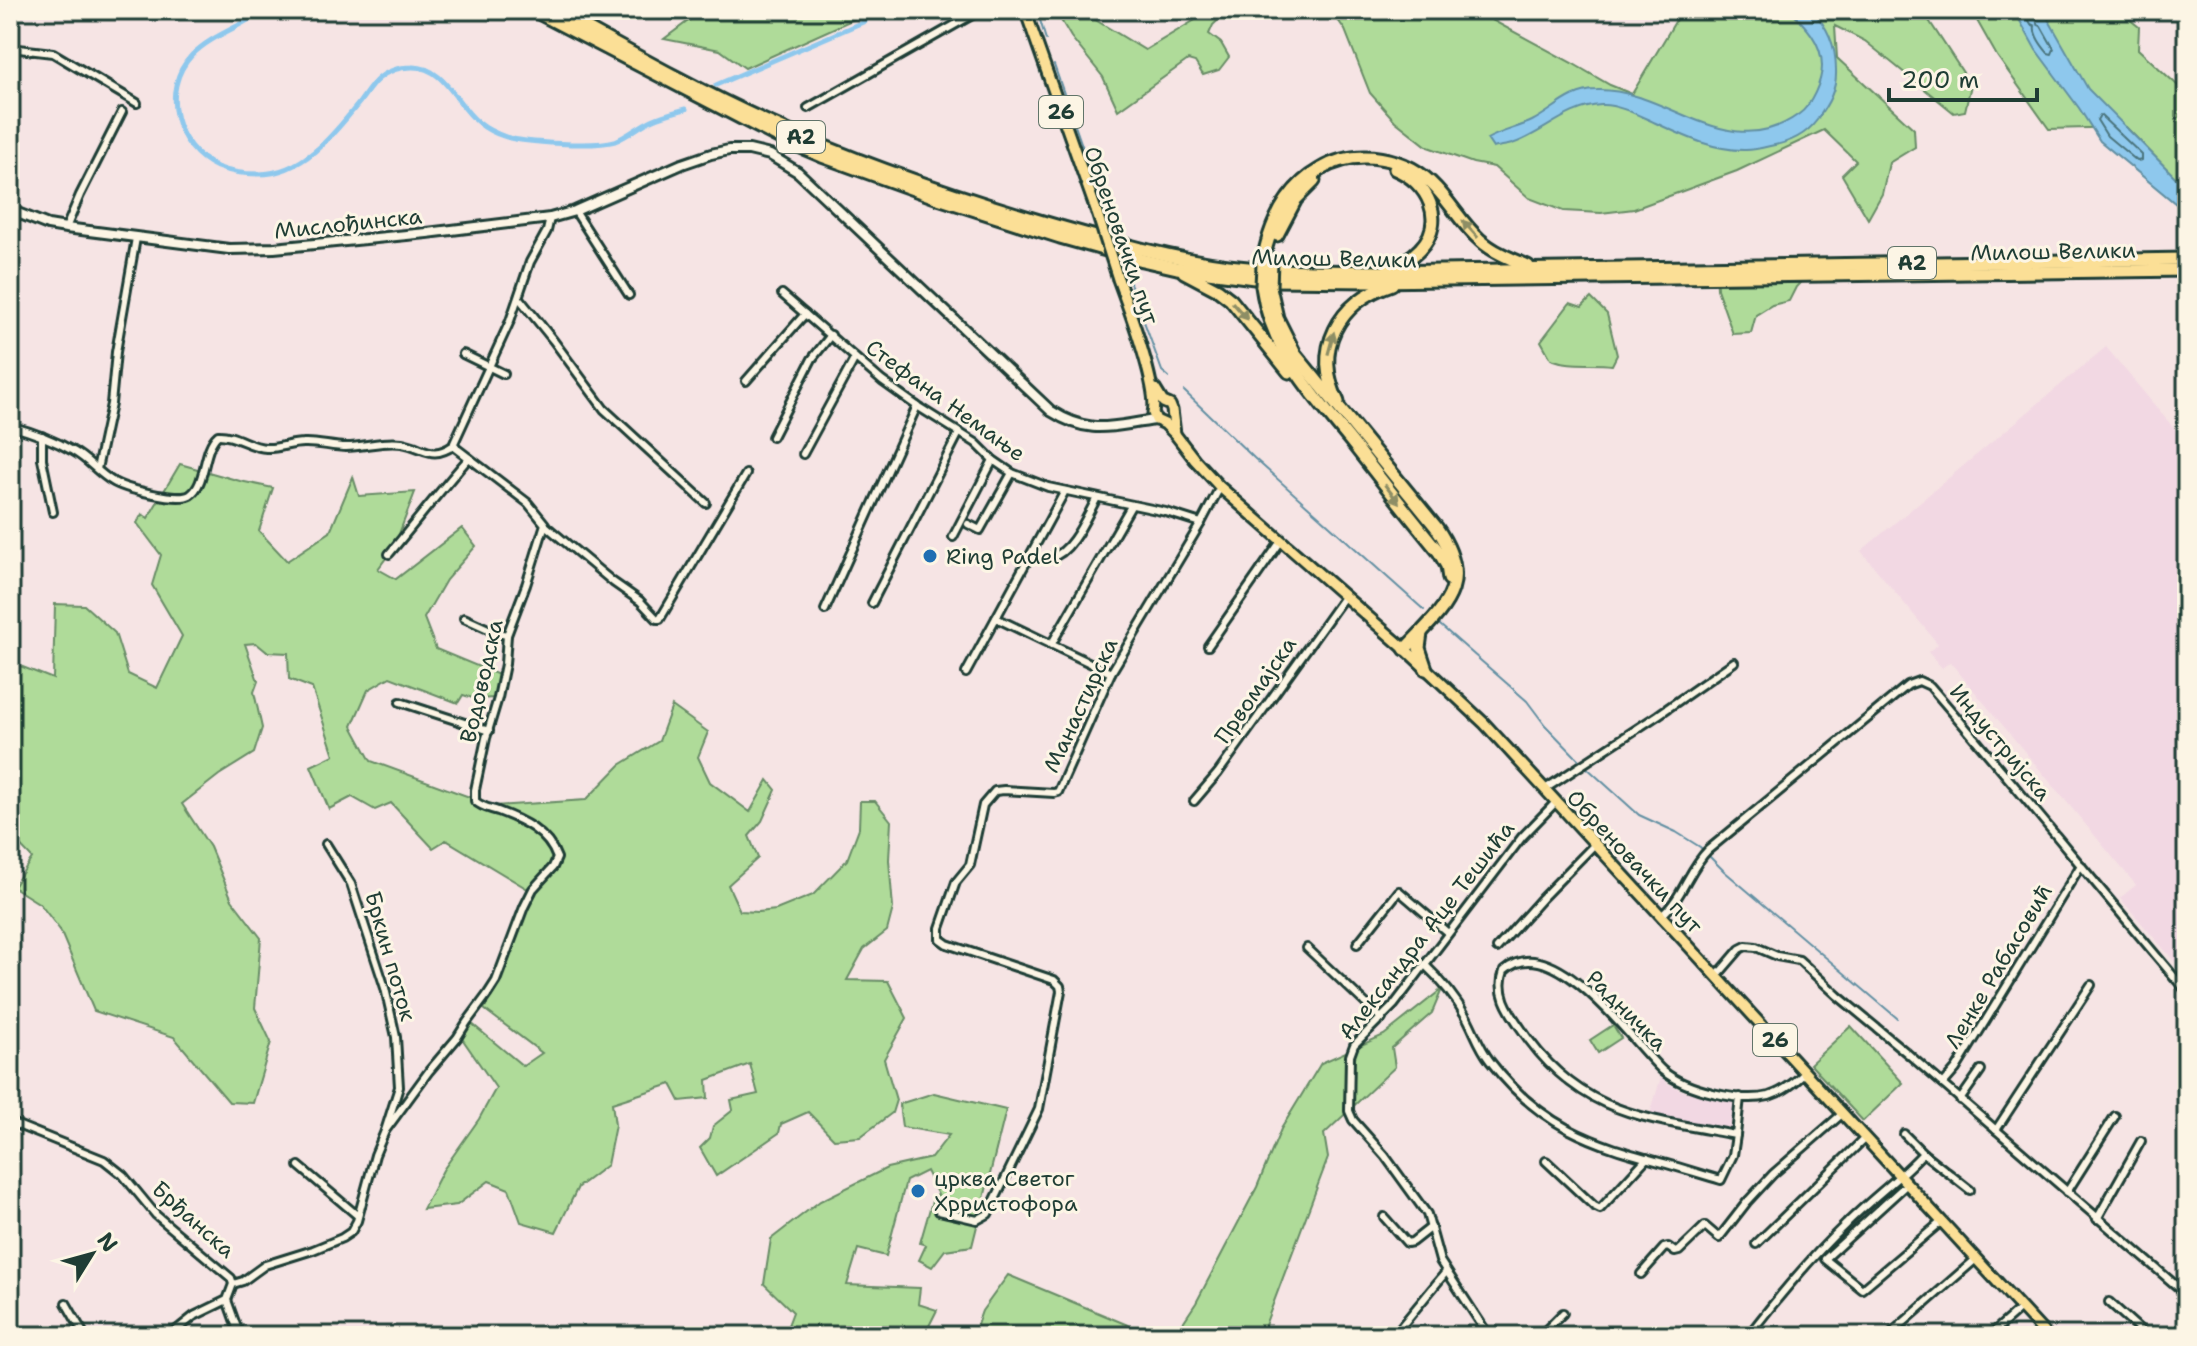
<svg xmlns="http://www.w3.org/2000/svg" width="2197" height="1346" viewBox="0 0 2197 1346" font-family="'Shantell Sans',sans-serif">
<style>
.built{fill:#f2d8e3}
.green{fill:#afdb99;stroke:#678c66;stroke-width:2}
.water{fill:#8ec8ed;stroke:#6290a3;stroke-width:2}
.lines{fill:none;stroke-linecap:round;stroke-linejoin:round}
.shore{stroke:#4b757e;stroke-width:2}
.stream{stroke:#6290a3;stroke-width:2}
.canal{stroke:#8ec8ed;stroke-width:5}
.street-casing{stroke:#1f3d34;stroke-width:12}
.secondary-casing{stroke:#1f3d34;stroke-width:14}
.primary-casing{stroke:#1f3d34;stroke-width:15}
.highway-casing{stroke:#1f3d34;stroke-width:17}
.street{stroke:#fcf5e5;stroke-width:6}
.secondary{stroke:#fcf5e5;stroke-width:8}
.primary{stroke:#fbdf96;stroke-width:9}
.highway{stroke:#fbdf96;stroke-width:11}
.primary-bridge-casing{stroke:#1f3d34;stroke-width:15;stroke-linecap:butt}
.highway-bridge-casing{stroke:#1f3d34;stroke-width:17;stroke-linecap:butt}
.primary-bridge{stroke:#fbdf96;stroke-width:9}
.highway-bridge{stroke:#fbdf96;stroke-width:11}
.oneway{fill:#8d8e65}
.poi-dot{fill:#1f6fb2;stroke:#fcf5e5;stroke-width:3}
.labels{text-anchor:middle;stroke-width:6;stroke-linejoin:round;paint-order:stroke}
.shield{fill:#fcf5e5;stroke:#617469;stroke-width:2}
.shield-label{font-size:20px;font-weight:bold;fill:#1f3d34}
.street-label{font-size:22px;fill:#1f3d34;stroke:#fcf5e5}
.poi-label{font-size:22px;fill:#1f3d34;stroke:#fcf5e5;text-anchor:start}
</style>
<rect width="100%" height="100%" fill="#f6e4e4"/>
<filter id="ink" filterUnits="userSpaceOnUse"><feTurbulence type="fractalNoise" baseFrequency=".0125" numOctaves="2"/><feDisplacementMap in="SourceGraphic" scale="16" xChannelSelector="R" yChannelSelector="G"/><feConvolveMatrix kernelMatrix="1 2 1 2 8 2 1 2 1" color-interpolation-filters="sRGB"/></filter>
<g filter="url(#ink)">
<!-- built -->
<g class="built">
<polygon points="2106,347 2187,444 2187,976 2120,898 2136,885 1950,662 1942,668 1928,652 1938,644 1861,551"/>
<polygon points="1661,1077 1667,1083 1683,1091 1735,1102 1731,1130 1650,1114"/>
</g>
<!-- green -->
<g class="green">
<polygon points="703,10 866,10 863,15 745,68 720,50 664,39"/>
<polygon points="1055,10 1079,10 1145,50 1195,20 1205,10 1229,10 1213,25 1209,34 1221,43 1229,57 1219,70 1203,75 1195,62 1188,60 1118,110 1103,77 1071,37"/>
<polygon points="1331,10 1496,10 1492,20 1572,63 1610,85 1632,94 1682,10 1914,10 1928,19 1971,85 1965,111 1954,113 1865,41 1835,26 1837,58 1914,129 1915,147 1889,163 1882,194 1868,219 1842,175 1856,161 1824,130 1737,171 1634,209 1601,213 1563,211 1529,198 1494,167 1473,163 1428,147 1395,121 1370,93 1345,30"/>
<polygon points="1971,10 2118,10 2139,27 2138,49 2187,94 2187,184 2176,178 2126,127 2049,129 1997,56"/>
<polygon points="1732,259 1750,271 1792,269 1802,281 1796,287 1789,301 1772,305 1756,315 1751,333 1733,334 1717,289 1716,265"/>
<path d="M 1591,298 L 1607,314 L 1617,355 L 1612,365 C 1591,362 1571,367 1551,359 L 1541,341 L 1570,303 L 1582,307 Z"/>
<polygon points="180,464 240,481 273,488 259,531 287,561 330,532 353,477 359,496 415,492 394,547 378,569 396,579 462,528 476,546 446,580 424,618 436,649 499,675 495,698 476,699 463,695 458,703 390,677 368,690 352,726 371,761 494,806 586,800 620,765 659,741 672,706 708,732 698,757 710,782 750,812 768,780 776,790 762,821 749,836 758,858 728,885 740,911 758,912 776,910 813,895 847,860 859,828 860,801 875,801 891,821 889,860 893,908 887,931 864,949 847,980 888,981 907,1018 884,1059 896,1100 892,1113 860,1137 834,1139 808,1112 781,1124 779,1133 716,1176 700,1148 710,1138 713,1126 733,1110 731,1100 758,1094 750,1064 707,1080 708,1098 680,1101 671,1084 612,1103 615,1125 607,1165 578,1187 556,1232 521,1222 509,1189 489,1181 457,1205 423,1209 443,1170 479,1119 496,1088 461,1037 471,1023 523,1066 542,1053 484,1009 496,990 528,905 536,894 446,840 433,848 391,803 375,810 352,797 329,809 311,766 334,755 312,688 289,679 288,653 267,652 256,643 245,644 258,681 254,692 262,728 254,753 219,775 182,804 210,847 232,900 261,938 255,1008 271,1042 253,1103 229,1102 174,1037 94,1011 60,930 40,904 13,887 32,858 10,835 10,662 53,679 55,604 84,605 115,633 128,674 157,688 182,636 152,585 161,555 137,523 142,514 148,518"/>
<polygon points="1442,989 1432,1013 1392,1048 1395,1067 1324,1134 1328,1158 1261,1336 1174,1336 1196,1303 1257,1187 1281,1129 1321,1063 1384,1035"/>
<polygon points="1613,1025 1621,1038 1598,1053 1590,1040"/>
<polygon points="1851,1026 1903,1083 1863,1121 1810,1064"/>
<polygon points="934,1093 1006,1110 972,1246 945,1250 932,1267 919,1260 926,1245 920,1243 933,1198 938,1195 926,1171 906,1181 886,1256 858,1249 847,1285 920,1288 918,1304 937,1310 924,1336 784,1336 793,1312 764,1284 771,1239 820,1201 887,1168 931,1158 949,1135 902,1127 899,1104"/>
<polygon points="1008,1275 1154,1336 973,1336 982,1311"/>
</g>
<!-- water -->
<g class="water">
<path d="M 1789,10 L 1811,10 C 1828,26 1836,47 1836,70 C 1837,90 1828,104 1817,120 C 1806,135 1788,143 1770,146 C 1762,148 1754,150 1746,150 C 1711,151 1678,133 1647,119 C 1634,113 1615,104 1601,105 C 1566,107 1543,134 1512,144 C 1506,146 1499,146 1493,148 L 1487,139 C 1501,131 1517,128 1532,121 C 1554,110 1570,90 1597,90 C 1667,88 1728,166 1799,114 C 1811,106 1822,81 1822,66 C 1822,42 1805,25 1789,10 Z"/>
<polygon points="2014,10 2043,10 2088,89 2176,178 2187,184 2187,213 2100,141 2079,108 2036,50"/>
</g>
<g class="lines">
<!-- shore -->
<g class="shore">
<path d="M 2023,10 L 2031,24 L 2035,26 C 2033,35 2042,46 2048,53 L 2052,54 L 2054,49 L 2041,26 L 2037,24 L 2036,10"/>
<polygon points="2100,115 2142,155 2142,160 2137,161 2107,136 2097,120"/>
</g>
<!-- stream -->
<g class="stream">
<polyline points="1037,10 1046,40"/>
<polyline points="1054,65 1111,229"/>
<polyline points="1122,261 1162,371 1169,377"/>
<polyline points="1184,391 1254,458 1424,610"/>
<polyline points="1440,625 1527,701 1545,725 1580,761"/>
<polyline points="1585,766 1639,815 1676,832 1700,847 1724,871 1897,1018"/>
</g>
<!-- canal -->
<g class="canal">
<path d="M 264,10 C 241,27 212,35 192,55 C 159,90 175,148 217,167 C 229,172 246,174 259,174 C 303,174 334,134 359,103 C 365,95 371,85 378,79 C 387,71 400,67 412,67 C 445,66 456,105 479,123 C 486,129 497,134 506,137 C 525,143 595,147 615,141 C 628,136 639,126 652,120 C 663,115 675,112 686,109"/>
<polyline points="716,85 863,22 874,10"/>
</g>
<!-- street casing -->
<g class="street-casing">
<g id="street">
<polyline points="10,48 53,53 137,103"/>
<polyline points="808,108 981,10"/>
<polyline points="575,211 629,295"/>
<polyline points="66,228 80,195 122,112"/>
<polyline points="782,294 882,381 917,406 976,443 993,460 1012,473 1048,487 1166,512 1201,523"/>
<polyline points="519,298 553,340 604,409 706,503"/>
<polyline points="463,354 504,374"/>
<polyline points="746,381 805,314"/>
<path d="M 10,426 C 32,432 54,440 73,451 C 88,459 98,473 112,481 C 124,489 179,502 190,495 C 207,484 202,449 218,435 C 235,434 249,447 266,448 C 278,449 290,443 303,443 C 317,442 332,447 346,447 C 365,447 383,440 402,443 C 425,447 431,461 454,445"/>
<polyline points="42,436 42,459 53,512"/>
<polyline points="772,437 812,359 831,335"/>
<polyline points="803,454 855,358"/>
<polyline points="97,469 111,404 116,352 136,238"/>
<polyline points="968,524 980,530 1012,473"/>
<polyline points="546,526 613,582 640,601 657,619 660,619 746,474"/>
<polyline points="953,537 993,460"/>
<path d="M 389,554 C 416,522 441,489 469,458"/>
<path d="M 1052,557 C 1072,553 1087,515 1097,498"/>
<polyline points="872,603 959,433"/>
<polyline points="825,610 917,406"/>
<polyline points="464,618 497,633 507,635"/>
<polyline points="996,618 1111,673"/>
<polyline points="1051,645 1131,506"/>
<polyline points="1208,646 1281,541"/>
<polyline points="966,673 1065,491"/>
<polyline points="400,702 489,731"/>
<polyline points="1545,789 1658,715 1734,662"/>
<polyline points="1194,801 1218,773 1344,597"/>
<path d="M 1661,916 C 1683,898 1688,870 1708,850 L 1908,685 L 1919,681 L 1930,686 C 2017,787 2101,891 2187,992"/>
<polyline points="1357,944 1399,891 1448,933"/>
<polyline points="1307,948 1382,1019"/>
<polyline points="1497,948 1542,898 1595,844"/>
<path d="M 1425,965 C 1442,981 1455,997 1467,1018 C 1475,1033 1479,1047 1490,1061 C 1541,1127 1590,1143 1667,1164 C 1685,1169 1703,1175 1721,1180 L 1733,1155 L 1736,1135"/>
<polyline points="1716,977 1740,949 1746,946 1756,947 1777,956 1799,960 1838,996 1907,1053 2187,1295"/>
<polyline points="1943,1084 1956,1069 2081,865"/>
<path d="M 1740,1097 L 1736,1135 C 1643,1118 1577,1114 1520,1027 C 1508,1010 1496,992 1504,971 C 1553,926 1633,1044 1663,1071 C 1686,1090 1740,1103 1769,1096 C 1783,1092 1794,1083 1805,1073"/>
<polyline points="1960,1100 1981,1070"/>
<polyline points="10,1122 104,1160 123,1175 156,1215 231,1278 233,1284 227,1300 194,1316 169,1336"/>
<polyline points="1996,1130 2091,985"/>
<path d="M 385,1131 L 429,1071 L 457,1038 L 467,1022 L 487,995 L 496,981 L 524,907 L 533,889 L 553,867 L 557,858 C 548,832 522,820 498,811 C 489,808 483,808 475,801 L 475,790 L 486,738 L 498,698 L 505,664 L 507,635 L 526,585 L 545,524 L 528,503 L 456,448 L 454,443 L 510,321 L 530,262 L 547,231 L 550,218"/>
<polyline points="1904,1134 1923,1153 1970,1190"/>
<polyline points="1546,1161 1594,1206 1600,1209 1647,1158"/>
<polyline points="299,1166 358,1216"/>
<polyline points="1907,1184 1825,1259 1862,1289 1941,1222"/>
<polyline points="2067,1192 2115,1116"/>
<polyline points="939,1211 977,1220 988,1214 1039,1109 1061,991 1060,986 1054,980 947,944 940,939 940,928 956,882 970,865 983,805 995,791 1004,790 1054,793 1058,792 1111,673 1201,523 1220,487"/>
<polyline points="1384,1217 1407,1243 1412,1242 1431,1227"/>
<polyline points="2097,1219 2141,1141"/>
<polyline points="1756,1244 1865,1138"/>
<polyline points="1641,1274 1664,1248 1668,1247 1675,1252 1679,1251 1705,1226 1719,1238 1747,1202 1773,1174 1842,1114"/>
<polyline points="233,1284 243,1281 265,1265 313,1250 342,1238 351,1232 357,1221 375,1155 385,1131 399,1087 396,1037 385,988 351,884 326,844"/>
<polyline points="227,1300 240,1336"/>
<polyline points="2109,1302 2147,1336"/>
<polyline points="66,1303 85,1336"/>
<polyline points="1395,1334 1446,1272"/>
<polyline points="1489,1336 1440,1261 1427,1214 1385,1156 1353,1120 1349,1111 1350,1056 1354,1045 1394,1005 1522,837 1556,802"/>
<polyline points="1540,1336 1563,1313"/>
<path d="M 1748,1336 C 1778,1297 1810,1258 1846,1224 C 1871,1199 1899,1179 1923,1153"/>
<polyline points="1888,1336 1976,1259"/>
<polyline points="1989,1336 2021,1308"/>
</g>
</g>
<!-- secondary casing -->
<g class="secondary-casing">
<path id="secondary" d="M 10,210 L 48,225 L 66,228 L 229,249 L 274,248 L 427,233 L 550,218 L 575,211 L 682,164 L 711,154 L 729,150 L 749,150 L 770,155 L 798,172 L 1051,411 C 1092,437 1113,425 1156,420"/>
</g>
<!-- primary casing -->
<g class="primary-casing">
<g id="primary">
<polyline points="1025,10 1097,213"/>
<path d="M 1118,279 C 1128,306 1159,389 1153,413 L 1156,420 L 1165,424 L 1175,434 L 1195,460 L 1220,487 L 1405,649 L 1484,723 L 2047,1336"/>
<polyline points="1155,389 1163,402 1170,405 1172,410 1175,434"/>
</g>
</g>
<!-- highway casing -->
<g class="highway-casing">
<g id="highway">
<polyline points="533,10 782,139 822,156 941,199 1060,237 1142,260 1177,268 1270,280 1374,281 2187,270"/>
<path d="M 553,10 C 624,49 694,89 767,122 C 857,163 951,195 1046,223 C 1107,240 1166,258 1228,266 C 1279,272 1329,271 1380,272 L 2187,259"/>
<polyline points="1277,235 1296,199 1314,181"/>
<path d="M 1263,261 C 1270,224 1286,189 1319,170 C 1357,147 1407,156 1436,188 C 1452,205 1463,225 1480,240 C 1493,252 1511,259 1528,266"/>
<path d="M 1388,269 C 1399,264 1411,259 1420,249 C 1447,221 1428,182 1395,169"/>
<polyline points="1184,272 1218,290 1231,300 1289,372"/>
<path d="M 1262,286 C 1271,352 1314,395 1354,445 C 1382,481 1410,517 1439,552 L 1447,566 L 1449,579"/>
<path d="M 1270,287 L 1277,318 L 1295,354 L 1436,527 C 1476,584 1445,607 1405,649"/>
<path d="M 1338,402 C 1312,349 1338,302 1392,284"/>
<polyline points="1421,633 1419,648 1426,669"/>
</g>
</g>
<!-- street -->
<use href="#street" class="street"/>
<!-- secondary -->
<use href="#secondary" class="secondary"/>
<!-- primary -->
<use href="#primary" class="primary"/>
<!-- highway -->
<use href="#highway" class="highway"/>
<!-- primary-bridge casing -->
<g class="primary-bridge-casing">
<polyline id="primary-bridge" points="1097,213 1118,279"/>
</g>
<!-- highway-bridge casing -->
<g class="highway-bridge-casing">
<g id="highway-bridge">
<polyline points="1262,286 1263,265"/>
<polyline points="1270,287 1271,261"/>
</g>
</g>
<!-- primary-bridge -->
<use href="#primary-bridge" class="primary-bridge"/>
<!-- highway-bridge -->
<use href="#highway-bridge" class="highway-bridge"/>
</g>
<!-- one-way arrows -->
<defs><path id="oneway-solid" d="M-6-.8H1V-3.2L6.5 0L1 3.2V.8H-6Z" transform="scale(2)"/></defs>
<g class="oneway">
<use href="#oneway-solid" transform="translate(1470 229) rotate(-132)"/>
<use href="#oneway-solid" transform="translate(1240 311) rotate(49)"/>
<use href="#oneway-solid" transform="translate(1331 343) rotate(-75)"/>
<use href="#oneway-solid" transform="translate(1392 494) rotate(52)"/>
</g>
</g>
<!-- markers -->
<g class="poi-dot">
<circle cx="930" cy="556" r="8"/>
<circle cx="918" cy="1191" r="8"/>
</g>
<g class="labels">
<!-- shield labels -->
<g class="shield">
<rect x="1039" y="96" width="44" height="32" rx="6"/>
<rect x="777" y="121" width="48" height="32" rx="6"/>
<rect x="1888" y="247" width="48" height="32" rx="6"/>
<rect x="1753" y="1024" width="44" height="32" rx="6"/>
</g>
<g class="shield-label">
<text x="1061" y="119">26</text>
<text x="801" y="144">A2</text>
<text x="1912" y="270">A2</text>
<text x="1775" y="1047">26</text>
</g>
<!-- street labels -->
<g class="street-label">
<text transform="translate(348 223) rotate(-6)" y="8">Мислођинска</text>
<text transform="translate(1122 235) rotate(71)" y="8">Обреновачки пут</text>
<text transform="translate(2053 251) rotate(-1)" y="8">Милош Велики</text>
<text transform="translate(1334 258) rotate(1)" y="8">Милош Велики</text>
<text transform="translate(946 400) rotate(36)" y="8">Стефана Немање</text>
<text transform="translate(481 681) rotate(-77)" y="8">Водоводска</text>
<text transform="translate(1255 690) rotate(-55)" y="8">Првомајска</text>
<text transform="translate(1080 705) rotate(-65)" y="8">Манастирска</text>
<text transform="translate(2001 742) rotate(50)" y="8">Индустријска</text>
<text transform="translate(1635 861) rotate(47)" y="8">Обреновачки пут</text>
<text transform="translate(1426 930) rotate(-52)" y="8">Александра Аце Тешића</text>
<text transform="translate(391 956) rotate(74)" y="8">Бркин поток</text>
<text transform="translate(1998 966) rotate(-59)" y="8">Ленке Рабасовић</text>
<text transform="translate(1627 1010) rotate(45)" y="8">Радничка</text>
<text transform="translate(194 1219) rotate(42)" y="8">Брђанска</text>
</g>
<!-- poi labels -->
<g class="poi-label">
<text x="946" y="564">Ring Padel</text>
<text x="934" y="1186">црква Светог<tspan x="934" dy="25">Хрристофора</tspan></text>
</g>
</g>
<!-- margin -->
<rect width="2197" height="1346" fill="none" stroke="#fcf5e5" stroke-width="40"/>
<rect x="20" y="20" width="2157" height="1306" fill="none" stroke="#1f3d34" stroke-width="3" filter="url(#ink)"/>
<!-- north arrow -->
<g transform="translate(92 1254) rotate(53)" stroke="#fcf5e5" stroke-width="6" paint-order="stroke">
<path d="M0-6L14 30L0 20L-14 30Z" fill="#1f3d34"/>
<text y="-12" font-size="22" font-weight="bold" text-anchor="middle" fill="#1f3d34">N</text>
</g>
<!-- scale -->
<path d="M1889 88v12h148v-12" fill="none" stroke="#1f3d34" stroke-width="4"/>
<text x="1901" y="88" font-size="24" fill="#1f3d34" stroke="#fcf5e5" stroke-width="6" paint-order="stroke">200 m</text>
</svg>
